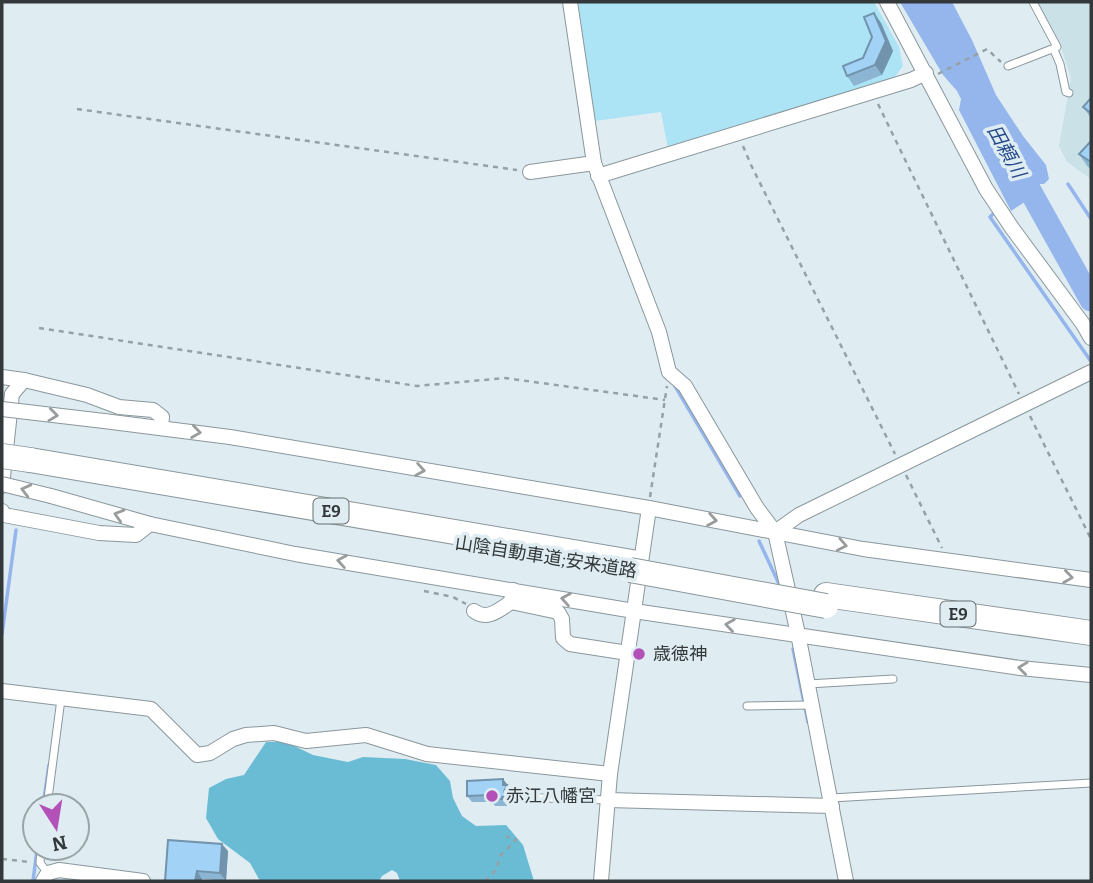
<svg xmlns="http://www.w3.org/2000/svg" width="1093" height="883" viewBox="0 0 1093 883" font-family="Bitter,'Noto Sans JP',serif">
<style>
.built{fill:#cae1e7}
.green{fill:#ade4f5}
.forest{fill:#6abcd5}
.water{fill:#95b5ed}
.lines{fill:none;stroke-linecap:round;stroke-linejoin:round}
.stream{stroke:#95b5ed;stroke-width:3.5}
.river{stroke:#95b5ed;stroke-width:23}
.service-casing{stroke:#8a979c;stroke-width:9}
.minor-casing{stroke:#8a979c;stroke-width:16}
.motorway-casing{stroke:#8a979c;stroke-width:26}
.path{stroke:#96a1a4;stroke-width:2.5;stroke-dasharray:5 5;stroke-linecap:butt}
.service{stroke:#fff;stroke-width:7}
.minor{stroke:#fff;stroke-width:14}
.motorway{stroke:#fff;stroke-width:24}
.minor-bridge-casing{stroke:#8a979c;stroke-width:16;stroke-linecap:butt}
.motorway-bridge-casing{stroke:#8a979c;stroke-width:26;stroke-linecap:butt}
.minor-bridge{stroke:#fff;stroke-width:14}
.motorway-bridge{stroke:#fff;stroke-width:24}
.wall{fill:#8bb5d3}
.shaded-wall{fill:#7193ac}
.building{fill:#a2d2f5;stroke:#7193ac;stroke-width:2}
.oneway{stroke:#999c9c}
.poi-dot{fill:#b351b8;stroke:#dfedf2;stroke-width:2.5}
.labels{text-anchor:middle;stroke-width:7;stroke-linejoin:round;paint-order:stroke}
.shield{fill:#dfedf2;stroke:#676e71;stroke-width:2}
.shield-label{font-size:16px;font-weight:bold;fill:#33383a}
.street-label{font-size:18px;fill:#33383a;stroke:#dfedf2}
.poi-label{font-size:18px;fill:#33383a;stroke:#dfedf2;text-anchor:start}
.water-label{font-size:19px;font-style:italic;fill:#26498b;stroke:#dfedf2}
</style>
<rect width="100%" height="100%" fill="#dfedf2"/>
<!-- built -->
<polygon class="built" points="1036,2 1091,2 1091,179 1067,162 1059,146 1071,78 1060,44"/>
<!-- green -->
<polygon class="green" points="578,2 874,2 899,47 903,66 894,78 668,149 661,112 595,121"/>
<!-- forest -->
<polygon class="forest" points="266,742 286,742 313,755 348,762 363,757 405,759 436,765 450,781 453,798 462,816 476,826 506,825 523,845 534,881 400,881 397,873 392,870 382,876 379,881 260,881 250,863 218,839 206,818 209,788 226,779 244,775"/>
<!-- water -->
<polygon class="water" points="900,2 952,2 972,40 996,95 1023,136 1046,165 1049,179 1044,184 1038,184 1041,191 1011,211 959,110 961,99 957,91 943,75"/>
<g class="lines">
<!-- stream -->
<g class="stream">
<polyline points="1068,184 1091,219"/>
<polyline points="996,211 990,217 1090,360"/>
<polyline points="675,386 740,496"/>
<polyline points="759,541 780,586"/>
<polyline points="2,634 16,530"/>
<polyline points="793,649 808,722"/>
<polyline points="43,806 49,765"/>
<polyline points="33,881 37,850"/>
</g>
<!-- river -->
<polyline class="river" points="1018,169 1091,300"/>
<!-- service casing -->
<g class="service-casing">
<g id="service">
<polyline points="1054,50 1060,64 1066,92 1069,93"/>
<polyline points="1008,66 1057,47 1033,2"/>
<polyline points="808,684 893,679"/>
<polyline points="747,706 812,705"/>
<polyline points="514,797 608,800"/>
<polyline points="831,798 1091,783"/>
<polyline points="47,806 61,699"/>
<polyline points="41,848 40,863 48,873"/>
</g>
</g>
<!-- minor casing -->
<g class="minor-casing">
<g id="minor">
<polyline points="570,2 594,163 659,332 669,372 685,386 757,508 775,532 798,634 846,881"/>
<polyline points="887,2 986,189 1012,228 1083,324 1091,338"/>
<polyline points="530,172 594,163"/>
<polyline points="598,176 911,80 926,73"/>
<polyline points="2,377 24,380"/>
<polyline points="104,421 230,437 649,508 863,549 1091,580"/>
<polyline points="2,486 12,394 24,380 87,395 119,407 153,410 162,417 161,427"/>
<polyline points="51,496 150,524 295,554 634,611 1020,668 1091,675"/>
<polyline points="2,511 4,515 99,533 136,535 150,524"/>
<polyline points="775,532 799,515 1091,372"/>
<polyline points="513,590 511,602 558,612 562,619 563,638 570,644 628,653"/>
<path d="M 474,611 C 487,621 499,610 511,602"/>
<polyline points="2,691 151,709 197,755 210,753 233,739 246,735 274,733 306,741 366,735 427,754 610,774"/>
<polyline points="608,800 832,806"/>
<polyline points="43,881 48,873 59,870 143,881"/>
<polyline points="601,881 610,774 649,508"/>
</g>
</g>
<!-- motorway casing -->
<g class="motorway-casing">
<g id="motorway">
<polyline points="30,460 632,562"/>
<polyline points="826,595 1091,633"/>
</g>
</g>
<!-- path -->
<g class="path">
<polyline points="938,74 987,49 1001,62"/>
<polyline points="878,104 1019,394"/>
<polyline points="77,109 517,170"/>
<polyline points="743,146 751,165 895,454"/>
<polyline points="39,328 417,386 505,378 665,400"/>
<polyline points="1030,416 1091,539"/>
<polyline points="906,475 942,548"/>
<polyline points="650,497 667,386"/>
<polyline points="424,591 453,597 466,604"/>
<polyline points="2,859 30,862"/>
<polyline points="485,881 496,870 500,856 516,840 506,836"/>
</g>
<!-- service -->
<use href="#service" class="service"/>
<!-- minor -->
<use href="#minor" class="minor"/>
<!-- motorway -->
<use href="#motorway" class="motorway"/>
<!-- minor-bridge casing -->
<g class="minor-bridge-casing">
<g id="minor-bridge">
<polyline points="2,409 104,421"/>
<polyline points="2,484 51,496"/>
</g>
</g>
<!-- motorway-bridge casing -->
<g class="motorway-bridge-casing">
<g id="motorway-bridge">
<polyline points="2,456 30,460"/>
<polyline points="630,570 826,606"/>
</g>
</g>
<!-- minor-bridge -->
<use href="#minor-bridge" class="minor-bridge"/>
<!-- motorway-bridge -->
<use href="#motorway-bridge" class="motorway-bridge"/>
</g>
<!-- wall -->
<g class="wall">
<polygon points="881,23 893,51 882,75 854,86 847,76 863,58"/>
<polygon points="1091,98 1091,118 1083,107"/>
<polygon points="1091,141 1091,169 1088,167 1079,154"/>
<polygon points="503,779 512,791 509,798 512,803 507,803 507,806 495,806 492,802 472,802 467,796"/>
<polygon points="228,851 226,881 202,879 202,881 165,881"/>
</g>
<!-- shaded-wall -->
<g class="shaded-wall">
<polygon points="874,13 881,23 893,51 882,75 875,65"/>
<polygon points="503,779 512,791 509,798 504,792"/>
<polygon points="222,844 228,851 226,881 220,873"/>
<polygon points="197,871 202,879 202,881 195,881"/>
</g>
<!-- building -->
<g class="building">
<polygon points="874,13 886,41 875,65 847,76 843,66 863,58 872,37 864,17"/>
<polygon points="1091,98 1091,113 1083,107"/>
<polygon points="1091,141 1091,162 1079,154"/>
<polygon points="503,779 503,785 507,785 504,792 508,796 502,797 502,799 490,799 490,795 467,796 467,781"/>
<polygon points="168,840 222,844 220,873 197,871 195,881 165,881"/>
</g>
<!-- one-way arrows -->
<defs><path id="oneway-chevron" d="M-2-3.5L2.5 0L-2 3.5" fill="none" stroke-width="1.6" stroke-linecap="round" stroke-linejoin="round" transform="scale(1.75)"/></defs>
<g class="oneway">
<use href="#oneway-chevron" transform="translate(53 415) rotate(7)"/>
<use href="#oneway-chevron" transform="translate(196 432) rotate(8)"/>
<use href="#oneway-chevron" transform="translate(420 470) rotate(10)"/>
<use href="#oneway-chevron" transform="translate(26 490) rotate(-166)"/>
<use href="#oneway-chevron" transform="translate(119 515) rotate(-164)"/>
<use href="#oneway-chevron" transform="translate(712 520) rotate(10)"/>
<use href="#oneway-chevron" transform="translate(842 545) rotate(11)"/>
<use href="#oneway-chevron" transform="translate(342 561) rotate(-170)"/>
<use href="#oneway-chevron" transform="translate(1068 577) rotate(8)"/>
<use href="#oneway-chevron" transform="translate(566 599) rotate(-170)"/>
<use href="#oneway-chevron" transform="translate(730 625) rotate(-172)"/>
<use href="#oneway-chevron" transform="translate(1023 668) rotate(-173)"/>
</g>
<!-- markers -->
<g class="poi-dot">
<circle cx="639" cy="654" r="7"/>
<circle cx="492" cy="796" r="7"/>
</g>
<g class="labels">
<!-- shield labels -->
<g class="shield">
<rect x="313.5" y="498.5" width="35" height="25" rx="5"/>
<rect x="940.5" y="601.5" width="35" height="25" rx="5"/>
</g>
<g class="shield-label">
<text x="331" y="517">E9</text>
<text x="958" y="620">E9</text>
</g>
<!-- street labels -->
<g class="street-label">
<text transform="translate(546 557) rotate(9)" y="6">山陰自動車道;安来道路</text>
</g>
<!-- poi labels -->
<g class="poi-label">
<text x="653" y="660">歳徳神</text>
<text x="506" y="802">赤江八幡宮</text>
</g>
<!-- water labels -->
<g class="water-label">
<text transform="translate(1007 151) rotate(61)" y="7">田頼川</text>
</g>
</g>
<!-- border -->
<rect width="1093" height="883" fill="none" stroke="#33383a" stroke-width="7"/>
<!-- north arrow -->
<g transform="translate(56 827) rotate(168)"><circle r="33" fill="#dfedf2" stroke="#9aa5a8" stroke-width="2"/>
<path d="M0-5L12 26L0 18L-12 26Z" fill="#b351b8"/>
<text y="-10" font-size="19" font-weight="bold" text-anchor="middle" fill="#33383a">N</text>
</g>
</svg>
